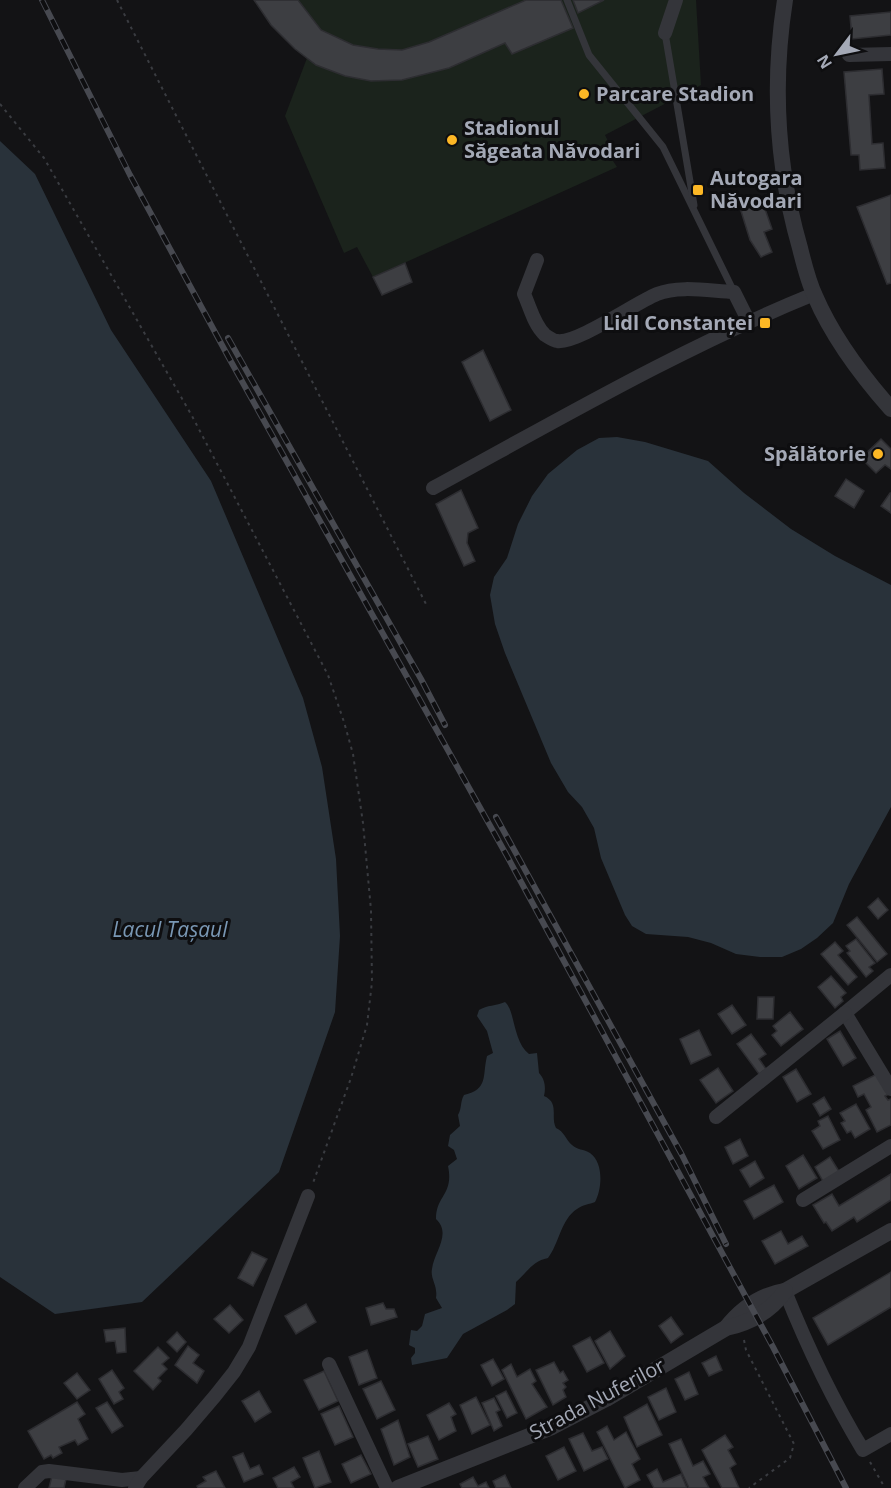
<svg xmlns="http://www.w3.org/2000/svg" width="891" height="1488" viewBox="0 0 891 1488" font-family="'Open Sans',sans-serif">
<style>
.green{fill:#1b231c}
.water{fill:#29323a}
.building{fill:#3d3e42;stroke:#2d2d31;stroke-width:1.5}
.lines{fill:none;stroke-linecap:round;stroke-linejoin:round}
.path{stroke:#3a3c41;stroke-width:2;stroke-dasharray:3 4.5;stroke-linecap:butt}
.service{stroke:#34353a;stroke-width:7}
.minor{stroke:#34353a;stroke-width:14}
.tertiary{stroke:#34353a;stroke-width:16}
.rail-casing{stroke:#474950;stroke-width:6}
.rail{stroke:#0e0e10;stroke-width:4;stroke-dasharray:11;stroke-linecap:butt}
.poi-dot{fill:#fcb725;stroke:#0e0e10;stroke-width:2}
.labels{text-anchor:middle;stroke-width:6;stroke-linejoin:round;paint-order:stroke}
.poi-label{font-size:20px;font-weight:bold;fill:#a4a9b6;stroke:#0e0e10;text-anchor:start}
.street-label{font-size:20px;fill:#a4a9b6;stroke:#0e0e10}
.water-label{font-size:21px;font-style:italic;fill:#7997b4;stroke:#0e0e10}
</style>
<rect width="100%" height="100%" fill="#131315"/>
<!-- green -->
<polygon class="green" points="254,0 696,0 701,85 605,135 610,145 605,149 617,167 373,277 357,247 344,253 285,116 307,58 271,25"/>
<!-- water -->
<g class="water">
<polygon points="0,141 35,174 111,330 211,481 303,698 322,767 336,859 340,936 335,1012 279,1172 142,1302 55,1314 0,1277"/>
<polygon points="617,437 645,442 708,461 744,493 791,529 835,556 891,585 891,807 849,884 833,923 817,938 801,949 782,957 760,957 736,954 711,943 688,937 646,934 632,926 625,915 601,858 594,828 582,807 568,792 551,763 505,653 495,624 490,595 494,577 507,558 518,524 532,496 548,474 577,450 599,438"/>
<path d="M 505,1002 C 515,1010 513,1042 529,1054 L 537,1053 L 539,1073 C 545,1079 546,1088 544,1096 C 560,1103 550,1117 556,1128 C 564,1131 566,1140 572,1145 C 577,1150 584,1149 590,1153 C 604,1163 602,1189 595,1202 C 590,1204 582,1205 577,1209 C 561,1219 559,1244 548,1258 C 533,1261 527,1272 516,1282 L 515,1304 L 507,1310 L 463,1334 L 447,1358 L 412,1365 L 411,1358 L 415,1353 L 415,1348 L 409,1345 L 411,1330 L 417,1331 L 422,1326 L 425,1314 L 442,1308 L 436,1298 C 438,1285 430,1279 432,1269 C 434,1252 452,1234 436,1219 C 436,1195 454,1195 448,1166 L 457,1159 L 454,1150 L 448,1146 L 450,1135 L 460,1126 L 458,1115 C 462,1108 460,1102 464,1095 C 489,1089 482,1076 487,1056 L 493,1053 L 487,1031 L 477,1016 L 479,1010 C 487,1005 496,1006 505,1002 Z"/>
</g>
<!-- building -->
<g class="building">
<polygon points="254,0 298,0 321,30 353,45 378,49 402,50 429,42 526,0 561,0 573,28 512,54 505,43 449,68 402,80 371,81 345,76 316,65 295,49 271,25"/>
<polygon points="573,0 604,0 578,13"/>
<polygon points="891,12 891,35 852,39 850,16"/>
<polygon points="882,69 884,94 869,95 872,144 883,143 885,168 860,170 859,155 851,155 844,72"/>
<polygon points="891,195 891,283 887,284 857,207"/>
<polygon points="763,203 772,229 764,232 772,252 761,257 750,240 741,211"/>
<polygon points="405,263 412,282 382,295 373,277"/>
<polygon points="483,350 511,410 490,421 462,362"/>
<polygon points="881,439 891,449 891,469 885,465 876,473 861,458"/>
<polygon points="846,479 864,491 854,508 835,496"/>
<polygon points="461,490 478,528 468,533 467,543 475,561 464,566 436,504"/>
<polygon points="890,493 891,493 891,513 881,506"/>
<polygon points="878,898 888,910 878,919 868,907"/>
<polygon points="857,917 887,954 877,962 847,925"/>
<polygon points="856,939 875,963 869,967 873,971 866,977 847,953 850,951 846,946"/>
<polygon points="835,942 843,951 838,955 857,977 848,985 821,954"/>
<polygon points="831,976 846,993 841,997 843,1001 835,1008 818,987"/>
<polygon points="758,997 774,997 773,1019 757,1019"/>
<polygon points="732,1005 746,1025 732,1034 718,1014"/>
<polygon points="790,1012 803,1029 781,1046 772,1035 777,1031 773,1026"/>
<polygon points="699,1030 711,1055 691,1064 680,1039"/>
<polygon points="840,1031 856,1058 843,1066 827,1039"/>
<polygon points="751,1034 766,1054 759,1059 766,1069 759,1074 737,1044"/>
<polygon points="718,1068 733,1091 716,1103 700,1080"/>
<polygon points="796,1069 811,1094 797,1102 783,1077"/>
<polygon points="877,1074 889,1094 885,1096 888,1100 891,1099 891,1125 877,1132 866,1110 871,1107 864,1094 858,1097 853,1086"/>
<polygon points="824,1097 831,1109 820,1116 813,1104"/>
<polygon points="856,1104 870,1129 855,1138 851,1131 847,1133 841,1123 845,1121 840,1113"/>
<polygon points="828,1116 840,1140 823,1149 812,1131 820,1126 818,1121"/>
<polygon points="740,1139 748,1156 733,1164 725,1147"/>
<polygon points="803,1155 817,1178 799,1189 786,1166"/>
<polygon points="830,1157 840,1173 824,1183 815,1167"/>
<polygon points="755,1161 764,1178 750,1187 740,1170"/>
<polygon points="891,1174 891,1200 857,1222 854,1217 832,1231 826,1222 824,1223 813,1205 832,1194 839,1206"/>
<polygon points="774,1185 783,1202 754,1219 744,1201"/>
<polygon points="781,1231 788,1244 802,1236 808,1246 775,1264 762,1241"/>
<polygon points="252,1252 267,1259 253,1286 238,1278"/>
<polygon points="891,1272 891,1307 828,1345 813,1318"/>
<polygon points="383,1303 386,1309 394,1309 397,1317 371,1325 366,1308"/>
<polygon points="306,1304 316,1322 296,1334 285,1316"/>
<polygon points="230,1305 243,1320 229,1333 214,1319"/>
<polygon points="671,1317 683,1334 671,1343 659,1326"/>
<polygon points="125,1328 126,1352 117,1353 115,1341 106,1342 104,1330"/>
<polygon points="610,1331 625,1356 610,1369 595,1341"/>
<polygon points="177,1332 186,1342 177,1352 167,1342"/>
<polygon points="590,1337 604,1363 587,1372 573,1346"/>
<polygon points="188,1346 199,1355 193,1363 204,1371 197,1383 175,1365"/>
<polygon points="158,1347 169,1358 162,1364 167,1369 158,1378 161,1381 153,1390 134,1371"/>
<polygon points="367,1350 377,1378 359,1385 349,1357"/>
<polygon points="716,1356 722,1370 709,1376 702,1363"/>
<polygon points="493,1359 504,1379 492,1386 481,1365"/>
<polygon points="554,1362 560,1373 563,1371 568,1380 563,1383 566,1387 563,1390 566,1397 553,1405 536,1370"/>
<polygon points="511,1364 517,1377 530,1369 536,1381 532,1384 547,1407 526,1419 502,1370"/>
<polygon points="112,1370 124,1388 119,1392 123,1399 114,1404 99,1379"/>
<polygon points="324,1371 338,1401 319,1410 304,1380"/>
<polygon points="689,1372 698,1394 685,1400 675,1379"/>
<polygon points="77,1373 90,1390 77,1399 64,1383"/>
<polygon points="381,1381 395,1410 377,1419 363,1389"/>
<polygon points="666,1388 676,1412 659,1420 648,1397"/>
<polygon points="259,1391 271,1412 255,1422 242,1401"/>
<polygon points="506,1391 517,1413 507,1418 496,1396"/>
<polygon points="476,1397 490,1425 472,1434 460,1405"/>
<polygon points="494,1398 500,1410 496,1412 502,1426 494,1431 482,1403"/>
<polygon points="77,1402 85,1414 78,1419 88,1439 78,1445 75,1440 59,1447 62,1453 53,1458 51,1455 44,1459 28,1431"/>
<polygon points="107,1402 123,1426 112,1433 96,1408"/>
<polygon points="449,1403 456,1414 451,1417 456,1431 439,1440 427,1415"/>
<polygon points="647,1404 662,1435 637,1447 624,1417"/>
<polygon points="339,1406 353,1437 335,1445 321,1414"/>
<polygon points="398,1420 410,1457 394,1465 381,1429"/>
<polygon points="607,1426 614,1440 626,1432 640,1459 632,1464 640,1480 625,1488 597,1432"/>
<polygon points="583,1433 592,1451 602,1447 608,1459 584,1471 569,1439"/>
<polygon points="725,1435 733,1447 728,1450 736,1464 730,1468 739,1488 722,1488 702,1450"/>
<polygon points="428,1436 438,1459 418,1467 408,1444"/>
<polygon points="681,1439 693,1466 703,1461 710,1474 703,1477 709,1488 689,1488 669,1444"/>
<polygon points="564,1447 576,1471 558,1480 546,1456"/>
<polygon points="319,1451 331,1482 315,1488 303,1458"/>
<polygon points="243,1453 250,1469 259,1465 263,1474 244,1482 233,1457"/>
<polygon points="361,1455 371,1474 351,1483 342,1464"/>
<polygon points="294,1467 300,1477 291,1482 294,1488 278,1488 273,1478"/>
<polygon points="657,1469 663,1482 681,1474 687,1488 654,1488 647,1475"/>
<polygon points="216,1471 225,1488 198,1488 197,1486 206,1481 203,1477"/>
<polygon points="505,1475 511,1488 496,1488 493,1481"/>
<polygon points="52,1476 66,1479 64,1488 49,1488"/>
<polygon points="473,1477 478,1486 486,1482 489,1488 462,1488 460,1484"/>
</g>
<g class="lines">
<!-- path -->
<g class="path">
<polyline points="117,0 427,606"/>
<polyline points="0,104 44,158 192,416 328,675 344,722 353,754 363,823 371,910 372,982 367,1025 351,1078 313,1183"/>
<polyline points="744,1340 746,1350 794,1444 790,1458 749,1488"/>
<polyline points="870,1462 885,1488"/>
</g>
<!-- service -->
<g class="service">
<polyline points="567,0 589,55 663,147 734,292"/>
<polyline points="665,33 694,205"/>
</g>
<!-- minor -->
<g class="minor">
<polyline points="665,33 676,0"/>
<polyline points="849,55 891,54"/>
<path d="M 537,260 L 524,294 C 530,307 534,325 545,335 C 548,337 554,341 557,341 C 577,344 635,303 657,294 C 679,285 710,291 734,292 L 748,320"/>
<path d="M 433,488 C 558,420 681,348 814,294"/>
<polyline points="891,975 845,1013 891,1089"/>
<polyline points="716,1117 845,1013"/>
<polyline points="803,1200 891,1146"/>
<path d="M 785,1291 C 807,1346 832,1399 863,1450 L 891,1434"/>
<polyline points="329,1364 387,1488"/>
<polyline points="25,1488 42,1472 49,1471 122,1480 141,1478"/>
<polyline points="135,1488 141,1478 186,1430 215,1396 234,1372 249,1347 308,1196"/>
</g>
<!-- tertiary -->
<g class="tertiary">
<path d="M 785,0 C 772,83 777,168 800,248 C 804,264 808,281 815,296 C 833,338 861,375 891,409"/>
<path d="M 726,1328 C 741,1309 760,1295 785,1291 L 891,1231"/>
<path d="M 398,1488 L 552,1427 L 606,1399 L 726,1328 C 749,1323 771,1311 785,1291"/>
</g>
<!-- rail casing -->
<g class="rail-casing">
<g id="rail">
<polyline points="42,0 130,175 229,358 507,856 773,1347 846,1488"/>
<polyline points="228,338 421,679 445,725"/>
<polyline points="496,817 682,1155 726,1244"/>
</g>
</g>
<!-- rail -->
<use href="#rail" class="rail"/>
</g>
<!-- markers -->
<g class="poi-dot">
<circle cx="584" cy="94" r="6"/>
<circle cx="452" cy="140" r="6"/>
<rect x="692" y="184" width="12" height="12" rx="3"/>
<rect x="759" y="317" width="12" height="12" rx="3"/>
<circle cx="878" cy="454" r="6"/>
</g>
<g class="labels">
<!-- poi labels -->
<g class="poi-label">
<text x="596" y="101">Parcare Stadion</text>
<text x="464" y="135">Stadionul<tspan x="464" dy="23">Săgeata Năvodari</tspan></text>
<text x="710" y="185">Autogara<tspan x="710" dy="23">Năvodari</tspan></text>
<text x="753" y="330" text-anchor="end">Lidl Constanței</text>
<text x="866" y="461" text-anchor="end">Spălătorie</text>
</g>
<!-- street labels -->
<g class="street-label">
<text transform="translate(597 1399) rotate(-28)" y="7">Strada Nuferilor</text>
</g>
<!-- water labels -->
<g class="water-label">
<text x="170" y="937">Lacul Tașaul</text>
</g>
</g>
<!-- north arrow -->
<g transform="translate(837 54) rotate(238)" stroke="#0e0e10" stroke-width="4.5" paint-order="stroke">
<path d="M0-4.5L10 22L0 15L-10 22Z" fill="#a4a9b6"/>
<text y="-9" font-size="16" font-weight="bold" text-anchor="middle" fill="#a4a9b6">N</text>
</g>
</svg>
